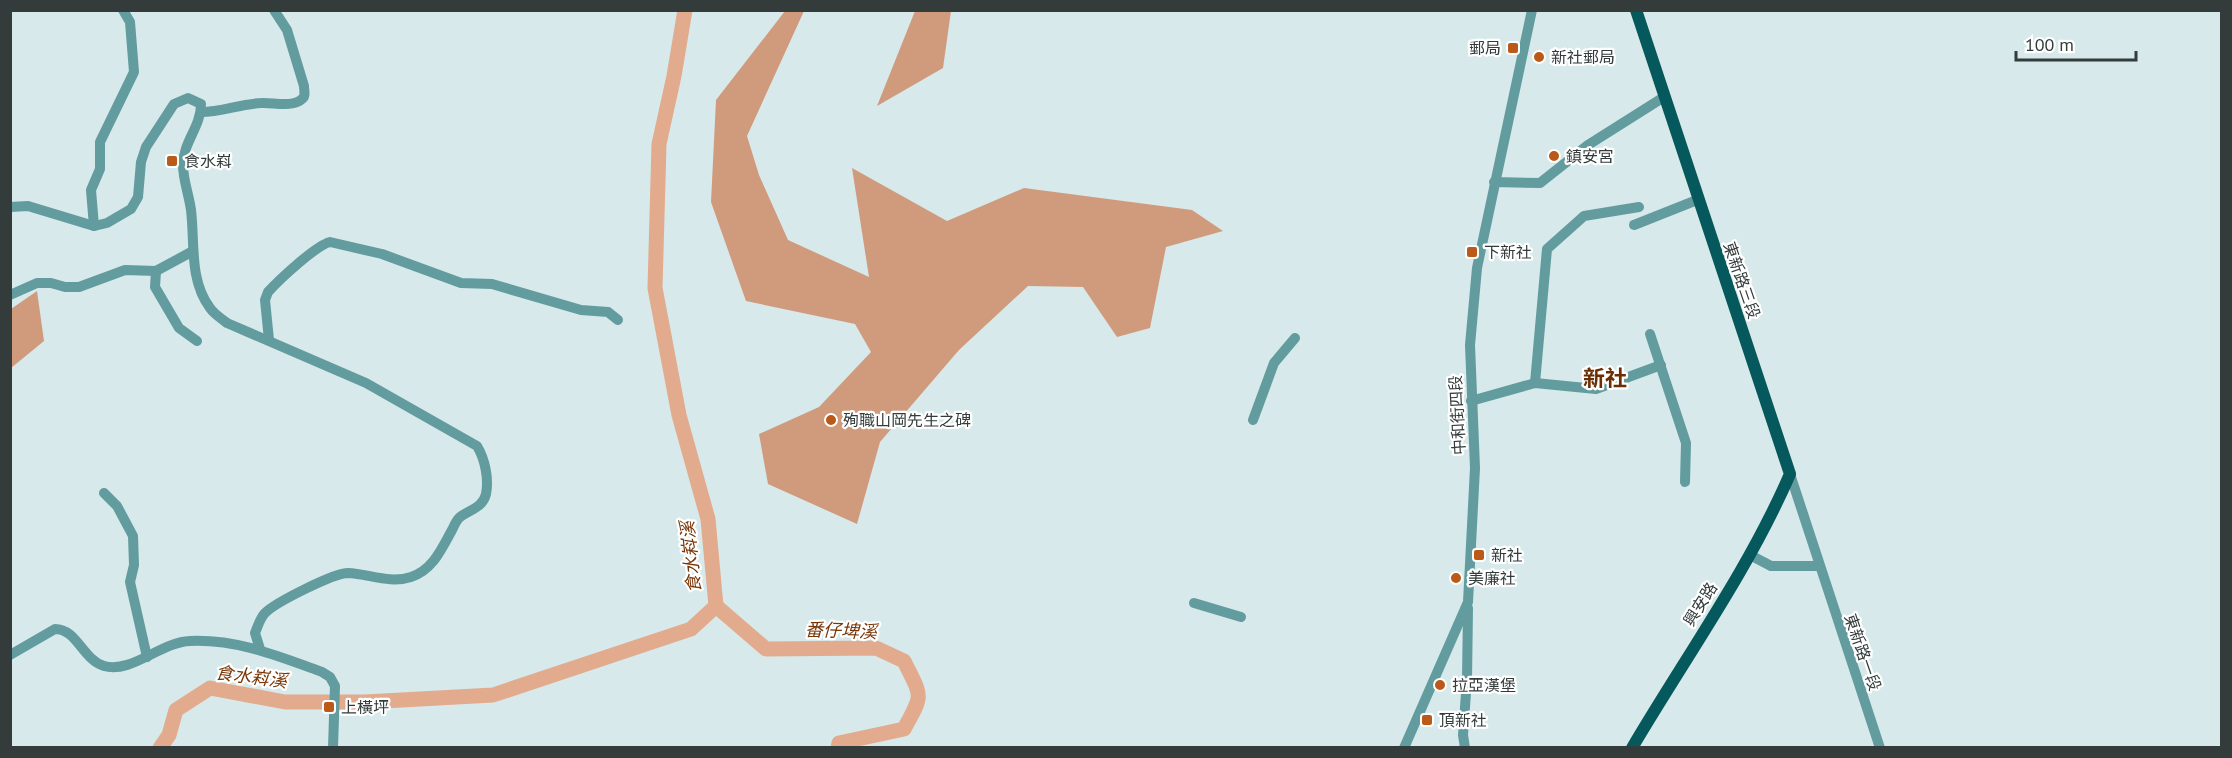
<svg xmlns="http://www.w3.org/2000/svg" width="2232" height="758" viewBox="0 0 2232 758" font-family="'PT Sans','Noto Sans TC',sans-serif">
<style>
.forest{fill:#d09a7d}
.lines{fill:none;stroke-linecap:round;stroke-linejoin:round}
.river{stroke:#e2ab8e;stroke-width:15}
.minor{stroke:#629c9f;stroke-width:10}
.major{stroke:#05585b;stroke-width:12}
.poi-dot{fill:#ba5918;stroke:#fff;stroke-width:2}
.labels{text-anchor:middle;stroke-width:4.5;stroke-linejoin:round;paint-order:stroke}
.poi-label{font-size:16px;fill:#333b3b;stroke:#fff;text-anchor:start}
.street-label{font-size:16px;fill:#333b3b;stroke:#fff}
.water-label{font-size:18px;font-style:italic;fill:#783608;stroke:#fff}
.district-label{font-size:22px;font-weight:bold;fill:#6a2e02;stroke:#fff}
</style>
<rect width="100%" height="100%" fill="#d7e9ea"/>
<!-- forest -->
<g class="forest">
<polygon points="785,11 807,11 804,11 747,136 759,175 788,240 869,277 852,168 947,221 1024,188 1192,210 1223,231 1166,247 1150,328 1117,337 1083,287 1028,286 959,350 880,442 857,524 768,484 759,434 819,407 871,352 855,324 746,301 711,202 716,100"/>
<polygon points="915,11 951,11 943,68 877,106"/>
<polygon points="37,291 44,341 11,368 11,309"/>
</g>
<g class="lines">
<!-- river -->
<g class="river">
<path d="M 716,606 L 766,649 L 876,648 L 904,661 C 922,698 924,693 904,729 L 839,743 L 838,748"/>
<polyline points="160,748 169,735 176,710 210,688 285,702 365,702 493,695 691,629 716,606 708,519 679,415 655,288 659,144 674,76 685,10"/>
</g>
<!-- minor -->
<g class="minor">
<path d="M 201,112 C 221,112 240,104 261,103 C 272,102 293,108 302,99 C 306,96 304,91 304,86 L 287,30 L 274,10"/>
<polyline points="1494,182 1540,183 1588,145 1664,97"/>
<path d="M 10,207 L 28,206 L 94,226 L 107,223 L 131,209 L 138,197 L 141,162 L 146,147 L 174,104 L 188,98 L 201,104 C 201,127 183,142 183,165 C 183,180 189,195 191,210 C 195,243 189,280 210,308 C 214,314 222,319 227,323 L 366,383 L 477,446 C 485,459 489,479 486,494 C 483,508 468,510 459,518 C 456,521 454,526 452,530 C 442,548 433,570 411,577 C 390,584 369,574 348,573 C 334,573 276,602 265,613 C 260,618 258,626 255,633 L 260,649"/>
<polyline points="1634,225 1697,200"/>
<polyline points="94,226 91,190 100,169 100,142 134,72 130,22 123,10"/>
<polyline points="156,271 155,287 179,328 197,341"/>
<polyline points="10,295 37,283 51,283 65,287 79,287 125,270 156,271 193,251"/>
<polyline points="1650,334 1686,443 1685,482"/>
<path d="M 269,340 L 265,300 L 268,292 C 279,280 315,246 330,242 L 382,254 L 461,283 L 492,284 L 581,310 L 608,312 L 618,320"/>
<polyline points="1535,383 1547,249 1584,216 1639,207"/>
<polyline points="1471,401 1535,383 1596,389 1661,365"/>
<polyline points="1253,420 1274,363 1295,338"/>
<polyline points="1790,474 1880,748"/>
<polyline points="104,493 117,506 133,536 134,565 130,582 147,657"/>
<polyline points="1750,555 1771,566 1818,566"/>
<polyline points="1194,603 1241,617"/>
<path d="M 10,655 L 55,629 C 77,629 82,659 104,666 C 131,674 161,642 190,641 C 237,639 278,656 322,672 L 330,677 L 335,686 L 333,748"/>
<polyline points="1404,748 1468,602 1475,468 1470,345 1477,268 1532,10"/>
<polyline points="1465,748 1463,735 1467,679 1468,608"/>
</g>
<!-- major -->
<path class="major" d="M 1632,748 C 1685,658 1748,571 1790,474 L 1636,10"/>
</g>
<!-- markers -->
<g class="poi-dot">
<rect x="1507" y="42" width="12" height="12" rx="3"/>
<circle cx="1539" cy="57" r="6"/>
<circle cx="1554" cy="156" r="6"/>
<rect x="166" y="155" width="12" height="12" rx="3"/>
<rect x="1466" y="246" width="12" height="12" rx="3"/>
<circle cx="831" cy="420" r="6"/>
<rect x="1473" y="549" width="12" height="12" rx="3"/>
<circle cx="1456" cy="578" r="6"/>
<circle cx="1440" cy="685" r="6"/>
<rect x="323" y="701" width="12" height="12" rx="3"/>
<rect x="1421" y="714" width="12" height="12" rx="3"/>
</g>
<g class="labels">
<!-- poi labels -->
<g class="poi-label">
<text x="1501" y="54" text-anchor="end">郵局</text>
<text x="1551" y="63">新社郵局</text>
<text x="1566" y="162">鎮安宮</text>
<text x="184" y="167">食水嵙</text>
<text x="1484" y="258">下新社</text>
<text x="843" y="426">殉職山岡先生之碑</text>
<text x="1491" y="561">新社</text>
<text x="1468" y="584">美廉社</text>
<text x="1452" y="691">拉亞漢堡</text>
<text x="341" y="713">上橫坪</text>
<text x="1439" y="726">頂新社</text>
</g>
<!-- street labels -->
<g class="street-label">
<text transform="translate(1742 280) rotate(71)" y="6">東新路三段</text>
<text transform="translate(1457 415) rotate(-93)" y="6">中和街四段</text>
<text transform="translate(1700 604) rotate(-58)" y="6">興安路</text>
<text transform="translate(1863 652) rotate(71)" y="6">東新路一段</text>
</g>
<!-- water labels -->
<g class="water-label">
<text transform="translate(691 557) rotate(-96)" y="6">食水嵙溪</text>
<text transform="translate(841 631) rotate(2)" y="6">番仔埤溪</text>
<text transform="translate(251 677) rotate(7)" y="6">食水嵙溪</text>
</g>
<!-- district labels -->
<g class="district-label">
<text x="1605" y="386">新社</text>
</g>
</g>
<!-- border -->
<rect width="2232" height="758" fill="none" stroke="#333b3b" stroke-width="24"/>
<!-- scale -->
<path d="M2016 51v9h120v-9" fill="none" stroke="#333b3b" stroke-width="3"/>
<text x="2025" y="51" font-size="18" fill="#333b3b" stroke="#ffffff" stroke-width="4.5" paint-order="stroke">100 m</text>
</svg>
